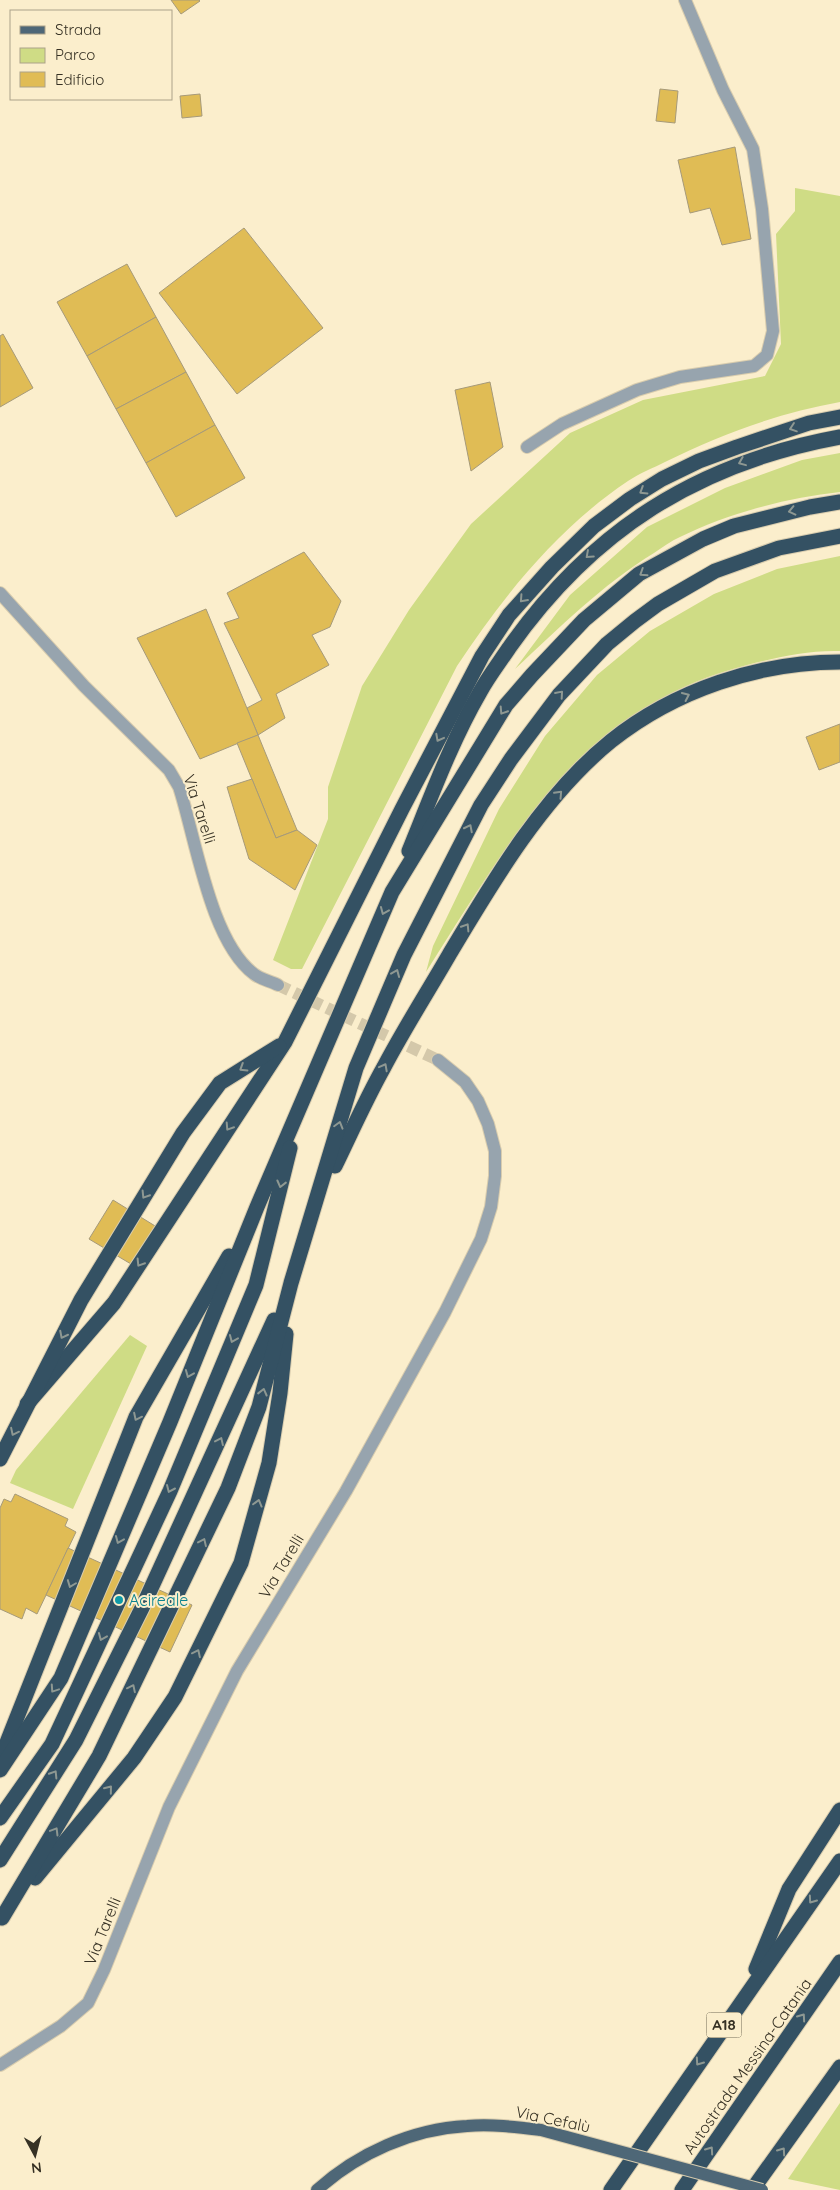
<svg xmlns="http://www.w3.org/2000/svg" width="840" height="2190" viewBox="0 0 840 2190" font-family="Quicksand,sans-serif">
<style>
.green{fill:#cfdc85}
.building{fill:#e0bc55;stroke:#a69a7a}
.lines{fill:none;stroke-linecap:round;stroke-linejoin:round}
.minor-tunnel{stroke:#d4c8aa;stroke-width:12;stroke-dasharray:12 6;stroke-linecap:butt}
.minor-casing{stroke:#d8ccae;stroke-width:14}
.major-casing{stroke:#d8ccae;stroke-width:14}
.highway-casing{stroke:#d8ccae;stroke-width:17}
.minor{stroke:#97a4ae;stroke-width:12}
.major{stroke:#4e6777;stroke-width:12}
.highway{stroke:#345163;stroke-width:15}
.major-bridge-casing{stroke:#d8ccae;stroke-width:14;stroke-linecap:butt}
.major-bridge{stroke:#4e6777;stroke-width:12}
.oneway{stroke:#8e9892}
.culture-dot{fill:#0f9aa8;stroke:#fbeecc;stroke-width:2}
.labels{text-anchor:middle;stroke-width:4;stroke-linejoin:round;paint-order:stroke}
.shield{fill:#fbeecc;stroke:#716a56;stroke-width:1}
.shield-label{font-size:15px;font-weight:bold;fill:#363124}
.street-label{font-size:16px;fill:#363124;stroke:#fbeecc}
.culture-label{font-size:16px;fill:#0d838f;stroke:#fbeecc;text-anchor:start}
</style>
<rect width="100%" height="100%" fill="#fbeecc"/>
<!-- green -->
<g class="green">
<path d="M 795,188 L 840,196 L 840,402 C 779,413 721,434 665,462 C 653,468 640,473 628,481 C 558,528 503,596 457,666 L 302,969 L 291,969 L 273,960 L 328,819 L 328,787 L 362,686 L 409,610 L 471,524 L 570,433 L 643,400 L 765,376 L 781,344 L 776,234 L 795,211 Z"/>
<path d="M 840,453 L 840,492 C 786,498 729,513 680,537 C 671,541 663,547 654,553 C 602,585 560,627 515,669 L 570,595 L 647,527 L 725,488 L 802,460 Z"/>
<path d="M 840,556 L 840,651 C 809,650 777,657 747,665 C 581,707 511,839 426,972 L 433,946 L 499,809 L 545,736 L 597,675 L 650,631 L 714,594 L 777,569 Z"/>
<polygon points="130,1335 147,1346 73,1509 10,1483 16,1470"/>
<polygon points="840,2103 840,2190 788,2179"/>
</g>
<!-- building -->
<g class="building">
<polygon points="171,0 199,0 200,1 181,14"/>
<polygon points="660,89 678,91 675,123 656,121"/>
<polygon points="200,94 202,116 182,118 180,96"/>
<polygon points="735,147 751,239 722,245 710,208 690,213 678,160"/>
<polygon points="244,228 323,328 237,394 159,293"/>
<polygon points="127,264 156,317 87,356 57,302"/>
<polygon points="156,317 186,372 116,409 87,356"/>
<polygon points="3,334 33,388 0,407 0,336"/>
<polygon points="186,372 215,425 146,463 116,409"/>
<polygon points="490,382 503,447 471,471 455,390"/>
<polygon points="215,425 245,478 176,517 146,463"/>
<polygon points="304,552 341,601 330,627 312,635 329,665 276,694 285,718 258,735 247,708 262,700 224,623 239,618 227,593"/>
<polygon points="206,609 258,735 200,759 137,638"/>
<polygon points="840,724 840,762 819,770 806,737"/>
<polygon points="258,735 297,830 276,838 237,743"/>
<polygon points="252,779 276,838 297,830 317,845 295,890 249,859 227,787"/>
<polygon points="113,1200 160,1229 136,1267 89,1239"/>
<polygon points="15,1494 68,1519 65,1526 76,1532 37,1614 26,1608 22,1619 0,1609 0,1508 4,1499 11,1502"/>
<polygon points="68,1548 192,1605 170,1652 46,1595"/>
</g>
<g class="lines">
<!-- minor-tunnel -->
<polyline class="minor-tunnel" points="278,985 438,1060"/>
<!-- minor casing -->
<g class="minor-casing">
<g id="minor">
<polyline points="527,447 562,424 637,390 680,377 754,366 767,355 773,331 762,209 753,149 723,90 685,0"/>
<path d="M 0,593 L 84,686 L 169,770 L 179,787 C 196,839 210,941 254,974 C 260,979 270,981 278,985"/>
<polyline points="0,2065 61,2026 88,2003 104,1970 169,1807 237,1671 346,1491 445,1312 481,1239 491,1207 495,1176 495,1151 488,1124 478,1101 465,1082 438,1060"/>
</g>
</g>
<!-- major casing -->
<g class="major-casing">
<path id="major" d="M 317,2190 C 358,2153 412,2129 467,2126 C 492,2124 516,2127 541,2130"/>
</g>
<!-- highway casing -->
<g class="highway-casing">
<g id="highway">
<path d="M 409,851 C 431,797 451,742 480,692 C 488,677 499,663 509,648 C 592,530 698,463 840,437"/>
<path d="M 335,1166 C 351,1133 366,1099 384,1067 C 404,1029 427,993 449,955 C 493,881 543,796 611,741 C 675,690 759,662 840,662"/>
<polyline points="27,1404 114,1303 285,1042 402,809 482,656 509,615 552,567 594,526 630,499 662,479 699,461 737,447 809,423 840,417"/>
<polyline points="0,1459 81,1300 183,1133 220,1083 279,1046"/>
<polyline points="2,1755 136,1417 229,1256"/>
<polyline points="0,1770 61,1678 170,1422 257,1207 392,892 506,705 532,675 584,620 639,574 703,539 734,526 810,507 840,502"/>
<polyline points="0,1818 52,1744 170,1491 256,1285 290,1148"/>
<polyline points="0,1860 76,1740 142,1608 274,1320"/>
<polyline points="35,1878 134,1758 175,1697 241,1563 269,1463 280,1393 286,1334"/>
<polyline points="2,1918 99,1756 228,1488 259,1407 291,1283 356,1068 404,955 481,805 511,759 559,695 607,644 635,621 658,604 715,571 779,548 840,536"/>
<polyline points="756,1969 789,1889 840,1810"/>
<polyline points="611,2190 840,1861"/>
<polyline points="682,2190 840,1962"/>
<polyline points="752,2190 840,2067"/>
</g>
</g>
<!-- minor -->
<use href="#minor" class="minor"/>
<!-- major -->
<use href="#major" class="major"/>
<!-- highway -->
<use href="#highway" class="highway"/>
<!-- major-bridge casing -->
<g class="major-bridge-casing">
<polyline id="major-bridge" points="541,2130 762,2190"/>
</g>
<!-- major-bridge -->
<use href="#major-bridge" class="major-bridge"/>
</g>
<!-- one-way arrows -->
<defs><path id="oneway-chevron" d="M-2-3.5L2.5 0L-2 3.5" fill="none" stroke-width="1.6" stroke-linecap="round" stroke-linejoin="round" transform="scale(1.25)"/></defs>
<g class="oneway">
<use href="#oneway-chevron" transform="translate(793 428) rotate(161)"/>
<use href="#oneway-chevron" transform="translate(742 462) rotate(158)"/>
<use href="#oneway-chevron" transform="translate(643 491) rotate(148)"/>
<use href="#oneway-chevron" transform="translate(792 511) rotate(167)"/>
<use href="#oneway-chevron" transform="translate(589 555) rotate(138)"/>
<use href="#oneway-chevron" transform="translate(643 573) rotate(147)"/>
<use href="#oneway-chevron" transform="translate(523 599) rotate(132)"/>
<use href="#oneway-chevron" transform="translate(560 694) rotate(-49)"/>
<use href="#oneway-chevron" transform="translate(686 696) rotate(-25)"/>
<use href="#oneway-chevron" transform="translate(503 711) rotate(123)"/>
<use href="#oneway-chevron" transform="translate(439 738) rotate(118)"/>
<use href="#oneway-chevron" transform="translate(559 794) rotate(-47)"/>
<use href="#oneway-chevron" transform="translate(469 828) rotate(-63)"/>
<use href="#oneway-chevron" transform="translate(384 911) rotate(113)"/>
<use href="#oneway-chevron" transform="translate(466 927) rotate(-58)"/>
<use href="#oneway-chevron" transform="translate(396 973) rotate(-67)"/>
<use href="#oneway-chevron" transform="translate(384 1067) rotate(-62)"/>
<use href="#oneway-chevron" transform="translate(243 1068) rotate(148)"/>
<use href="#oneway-chevron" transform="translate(339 1125) rotate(-74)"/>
<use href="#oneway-chevron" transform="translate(229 1127) rotate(123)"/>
<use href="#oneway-chevron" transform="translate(281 1184) rotate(104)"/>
<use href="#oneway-chevron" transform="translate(145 1195) rotate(122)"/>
<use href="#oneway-chevron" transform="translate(140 1263) rotate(122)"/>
<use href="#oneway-chevron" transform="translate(63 1335) rotate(117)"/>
<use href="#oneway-chevron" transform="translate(233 1339) rotate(113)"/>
<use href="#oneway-chevron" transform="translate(189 1374) rotate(112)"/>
<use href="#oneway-chevron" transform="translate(263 1392) rotate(-76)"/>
<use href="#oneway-chevron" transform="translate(137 1417) rotate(116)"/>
<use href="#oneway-chevron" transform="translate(14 1432) rotate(116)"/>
<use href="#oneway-chevron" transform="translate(220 1441) rotate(-65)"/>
<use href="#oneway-chevron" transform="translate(170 1489) rotate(114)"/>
<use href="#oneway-chevron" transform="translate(258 1503) rotate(-75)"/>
<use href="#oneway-chevron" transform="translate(119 1540) rotate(113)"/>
<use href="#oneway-chevron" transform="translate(203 1542) rotate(-65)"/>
<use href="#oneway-chevron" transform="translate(71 1584) rotate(111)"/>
<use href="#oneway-chevron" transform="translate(102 1637) rotate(113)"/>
<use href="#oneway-chevron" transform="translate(197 1653) rotate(-64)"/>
<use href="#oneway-chevron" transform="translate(132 1688) rotate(-64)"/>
<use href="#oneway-chevron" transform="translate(54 1689) rotate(124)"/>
<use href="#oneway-chevron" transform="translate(54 1774) rotate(-58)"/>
<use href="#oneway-chevron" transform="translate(109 1789) rotate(-51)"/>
<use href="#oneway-chevron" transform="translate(55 1831) rotate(-59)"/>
<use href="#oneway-chevron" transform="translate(812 1900) rotate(125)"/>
<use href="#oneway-chevron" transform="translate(802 2017) rotate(-55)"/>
<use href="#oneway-chevron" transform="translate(699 2062) rotate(125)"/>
<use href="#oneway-chevron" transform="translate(710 2150) rotate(-55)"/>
<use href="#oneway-chevron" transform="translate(782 2151) rotate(-55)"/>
</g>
<!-- markers -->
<circle class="culture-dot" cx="119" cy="1600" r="5"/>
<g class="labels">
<!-- shield labels -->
<rect class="shield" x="706.5" y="2012.5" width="35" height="25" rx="4"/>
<g class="shield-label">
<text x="724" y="2030">A18</text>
</g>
<!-- street labels -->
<g class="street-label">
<text transform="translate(200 809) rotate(72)" y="6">Via Tarelli</text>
<text transform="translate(281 1566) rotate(-59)" y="6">Via Tarelli</text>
<text transform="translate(102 1931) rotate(-68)" y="6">Via Tarelli</text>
<text transform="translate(747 2066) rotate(-55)" y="6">Autostrada Messina-Catania</text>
<text transform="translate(553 2119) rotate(12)" y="6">Via Cefalù</text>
</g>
<!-- culture labels -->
<g class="culture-label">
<text x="129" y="1606">Acireale</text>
</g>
</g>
<!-- legend -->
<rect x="10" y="10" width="162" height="90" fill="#fbeecc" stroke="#aca289"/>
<rect x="20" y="26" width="25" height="8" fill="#4e6777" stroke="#aca289"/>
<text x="55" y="35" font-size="15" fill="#363124">Strada</text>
<rect x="20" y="48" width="25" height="15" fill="#cfdc85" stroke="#aca289"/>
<text x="55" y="60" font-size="15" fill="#363124">Parco</text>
<rect x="20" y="72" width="25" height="15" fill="#e0bc55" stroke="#aca289"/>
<text x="55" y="85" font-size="15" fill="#363124">Edificio</text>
<!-- north arrow -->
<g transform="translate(35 2155) rotate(173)" stroke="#fbeecc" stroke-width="4" paint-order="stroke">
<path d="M0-4L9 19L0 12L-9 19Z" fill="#363124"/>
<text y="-8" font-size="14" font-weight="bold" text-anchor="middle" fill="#363124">N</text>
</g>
</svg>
